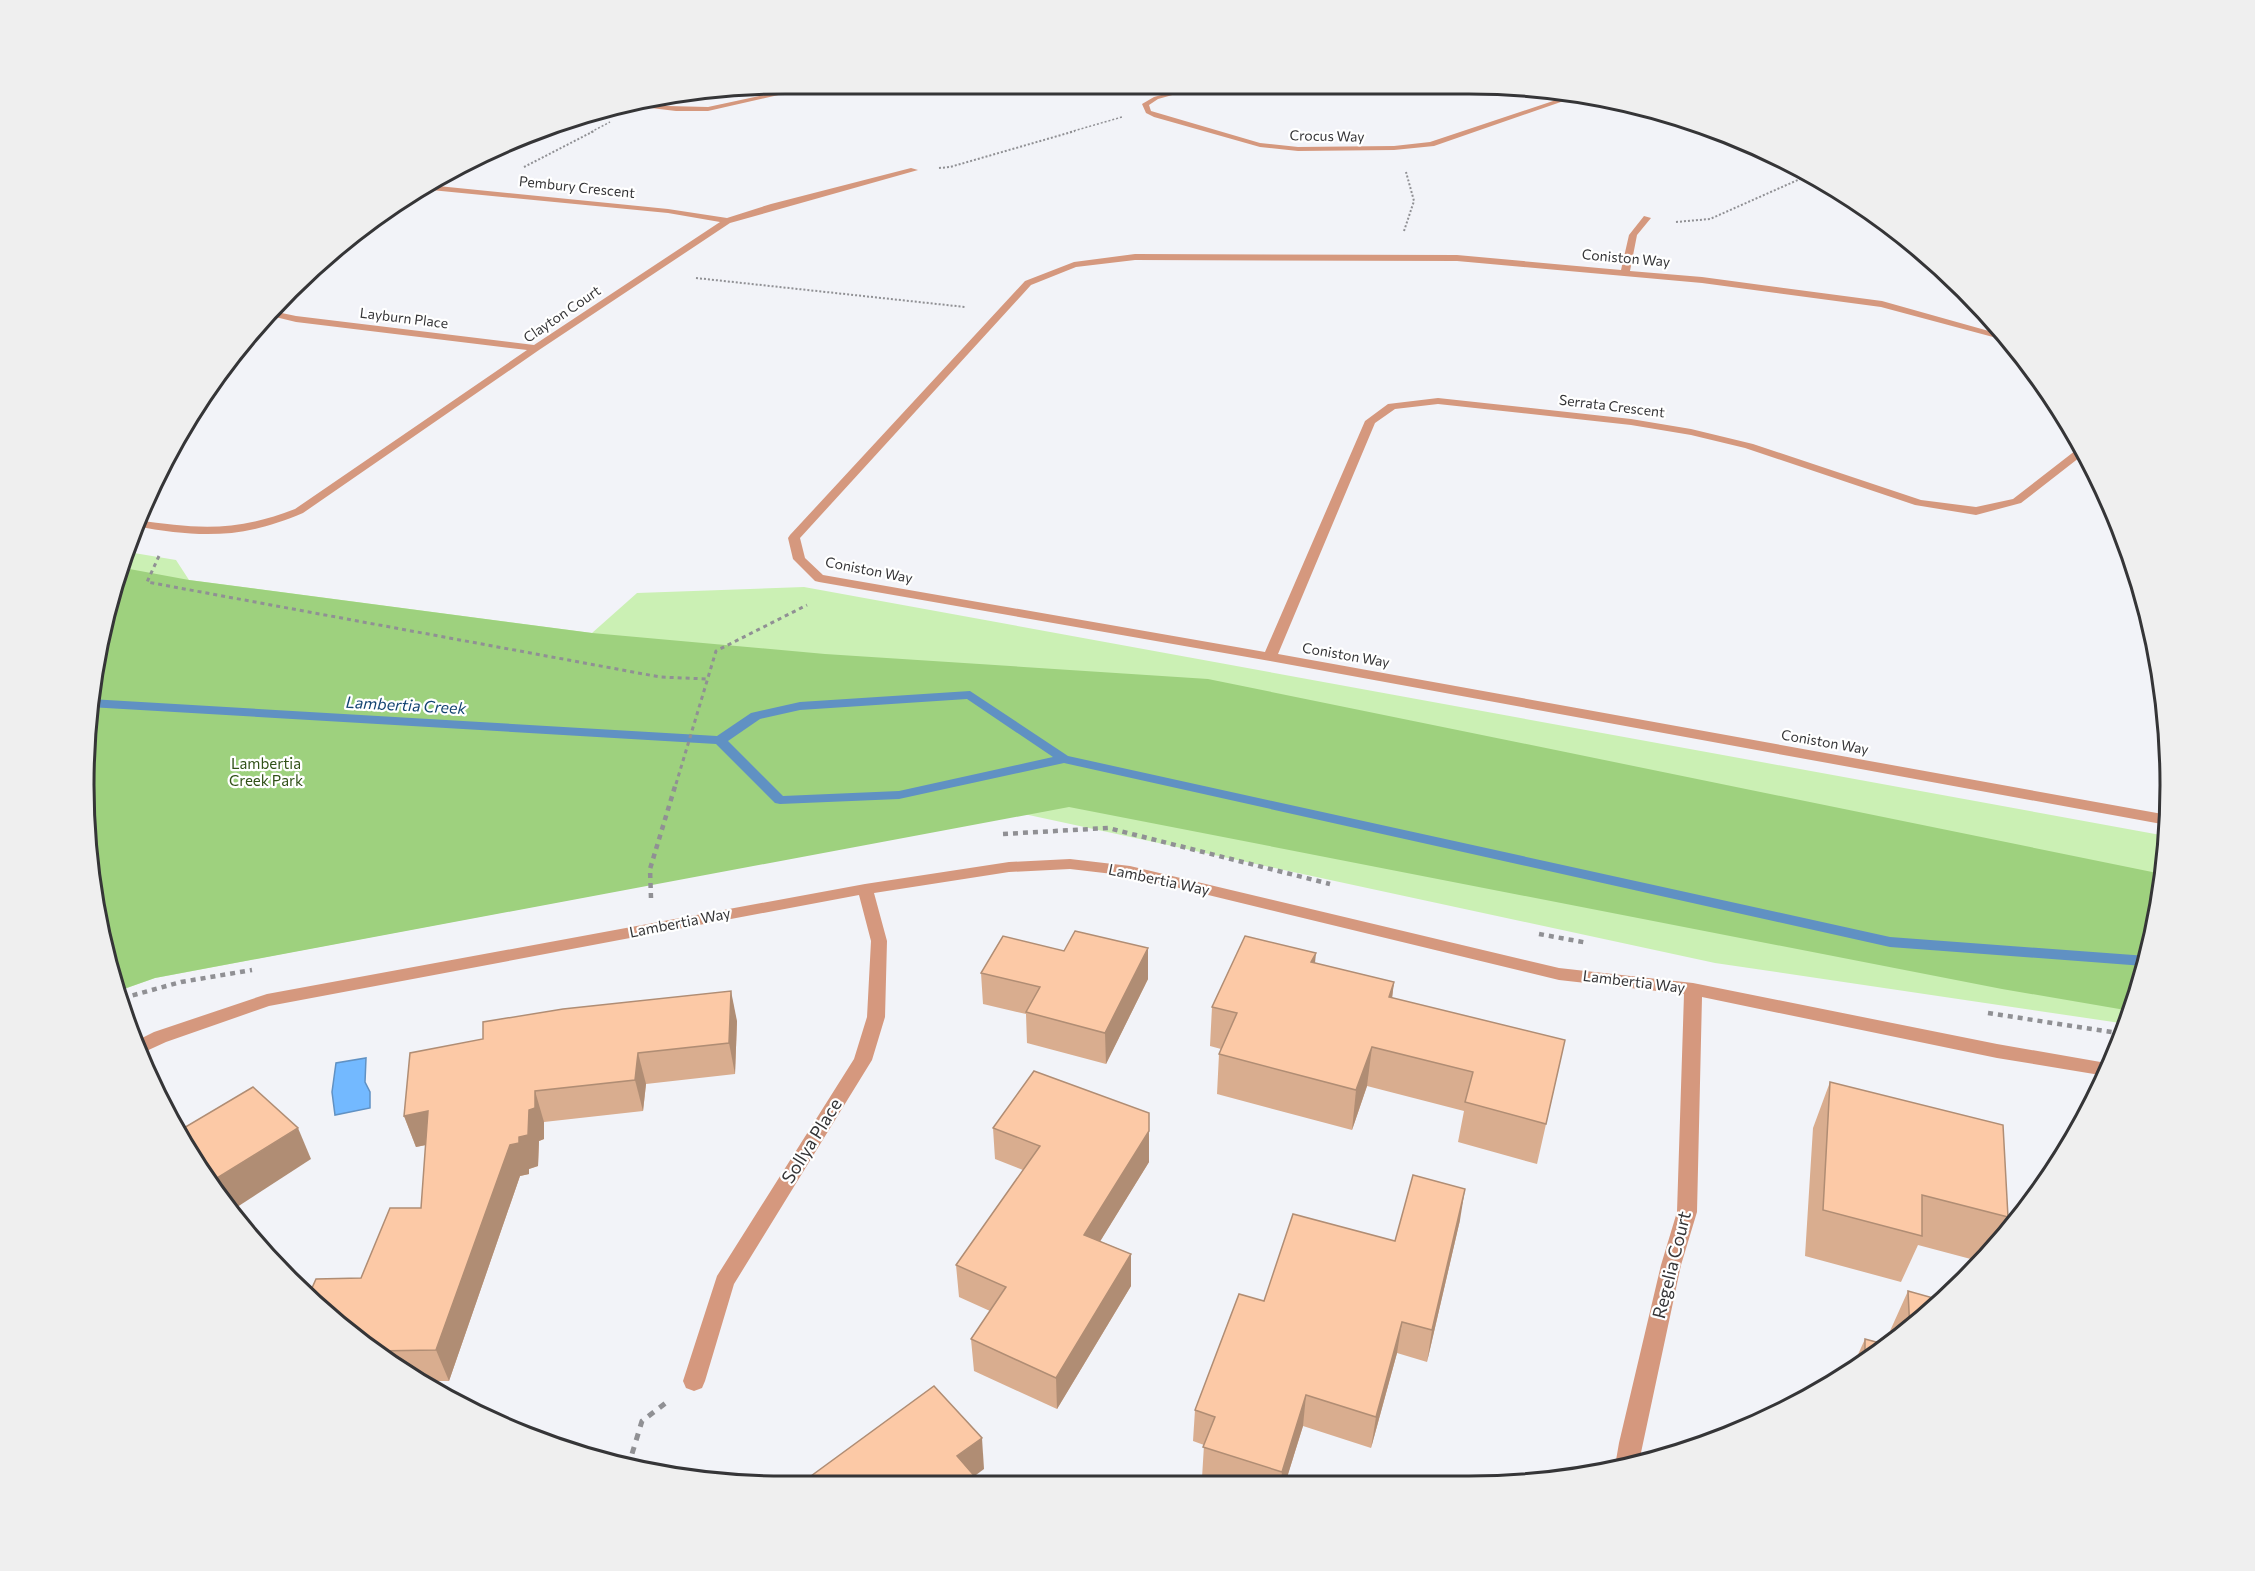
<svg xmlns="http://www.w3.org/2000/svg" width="2255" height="1571" viewBox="0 0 2255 1571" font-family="Commissioner,sans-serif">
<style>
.green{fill:#cbf0b4}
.forest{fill:#9ed17e}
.water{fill:#73b9ff;stroke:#6091c3;stroke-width:1.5}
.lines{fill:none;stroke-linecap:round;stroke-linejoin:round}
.stream{fill:#6091c3;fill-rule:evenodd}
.path-far4{stroke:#909094;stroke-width:1.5;stroke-dasharray:2 2;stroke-linecap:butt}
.path-far3{stroke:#909094;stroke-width:2;stroke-dasharray:2 2;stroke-linecap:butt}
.path-far2{stroke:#909094;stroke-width:3;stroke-dasharray:4 4;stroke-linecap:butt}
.path-far1{stroke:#909094;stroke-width:4.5;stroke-dasharray:5 5;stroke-linecap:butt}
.path{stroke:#909094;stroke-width:5;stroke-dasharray:7 7;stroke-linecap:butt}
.minor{fill:#d5987e;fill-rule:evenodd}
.wall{fill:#d9ad8f}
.shaded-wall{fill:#b08d74}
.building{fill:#fcc9a6;stroke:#b08d74;stroke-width:1.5}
.labels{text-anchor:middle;stroke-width:4.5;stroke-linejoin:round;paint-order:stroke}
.far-street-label{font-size:14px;fill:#353537;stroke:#fff}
.park-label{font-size:15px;fill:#315118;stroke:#fff}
.street-label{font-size:15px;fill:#353537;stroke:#fff}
.water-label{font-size:16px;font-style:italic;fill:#134471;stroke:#fff}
.near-street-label{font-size:18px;fill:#353537;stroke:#fff}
.rim{fill:none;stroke:#353537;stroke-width:3}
</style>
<rect width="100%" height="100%" fill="#f2f3f8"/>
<!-- green -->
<polygon class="green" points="128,552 176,560 189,580 592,633 637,593 804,587 2166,836 2157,923 2127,1024 1715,963 1024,814 155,978 121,990 97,922 84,786 90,694"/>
<!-- forest -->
<polygon class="forest" points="124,568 189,580 592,633 825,654 1208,679 2162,874 2157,923 2131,1011 2002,989 1069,807 155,978 121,990 97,922 84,786 90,694"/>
<!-- water -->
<polygon class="water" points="366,1058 365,1082 370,1092 370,1108 335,1115 332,1092 336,1063"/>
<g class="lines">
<!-- stream -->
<path class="stream" d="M 970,691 L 1068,756 L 1890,937 L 2147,956 L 2144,966 L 1890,947 L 1064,763 L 899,799 L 780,804 L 775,803 L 716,744 L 89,707 L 90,699 L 717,736 L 751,713 L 800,702 ZM 967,699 L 1053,757 L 899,791 L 783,796 L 728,741 L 760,719 L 800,710 Z"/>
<!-- path-far4 -->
<g class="path-far4">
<polyline points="591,132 610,122"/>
<polyline points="1070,132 1122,117"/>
</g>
<!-- path-far3 -->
<g class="path-far3">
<polyline points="524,167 594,131"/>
<polyline points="939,168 950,167 1075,131"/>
<polyline points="1676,222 1710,219 1809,175"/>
<polyline points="1404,231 1414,201 1406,172"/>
<polyline points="696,278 965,307"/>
</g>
<!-- path-far2 -->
<g class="path-far2">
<polyline points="159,556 147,582 660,677 708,679"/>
<polyline points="676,784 716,651 807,605"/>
</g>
<!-- path-far1 -->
<g class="path-far1">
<polyline points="1003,834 1108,828 1330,884"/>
<polyline points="651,898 650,869 676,783"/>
<polyline points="1539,934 1588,943"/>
<polyline points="123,998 181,982 252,970"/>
<polyline points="1988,1013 2124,1034"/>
</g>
<!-- path -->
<polyline class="path" points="628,1467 642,1421 667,1402"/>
<!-- minor -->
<g class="minor">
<polygon points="815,84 827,84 708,111 676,111 626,105 708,107"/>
<polygon points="1201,84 1212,84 1158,99 1149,105 1151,111 1260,143 1298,147 1394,146 1430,142 1574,94 1581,95 1434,146 1394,150 1298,151 1260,147 1154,117 1146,113 1142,104 1154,97"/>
<path d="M 911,168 L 918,170 L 730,223 L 539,350 L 303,513 C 242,539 200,538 135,526 L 137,520 C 198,529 236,532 295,509 L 527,350 L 296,322 L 267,315 L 272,311 L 296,316 L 534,345 L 720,222 L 668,213 L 421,189 L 428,185 L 668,209 L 727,218 L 771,204 Z"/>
<polygon points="1644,216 1651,218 1637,235 1630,271 1702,277 1882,301 2003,335 2008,341 1881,307 1702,283 1457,261 1135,260 1076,267 1031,285 800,538 805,558 823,575 1265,652 1365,421 1388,404 1438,398 1631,419 1691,429 1753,444 1921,500 1976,507 2013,499 2080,447 2084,454 2021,503 1976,515 1915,505 1745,448 1691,435 1631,425 1438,404 1395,409 1375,423 1278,654 2168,815 2167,825 1270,661 819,582 815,581 793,559 788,538 790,535 1025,281 1074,262 1135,254 1457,255 1621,270 1629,235"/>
<polygon points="1070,859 1130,866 1559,968 1693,983 1997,1044 2112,1064 2106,1076 1997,1058 1702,997 1697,1212 1681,1265 1639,1462 1617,1470 1615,1466 1619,1443 1661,1265 1677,1212 1684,994 1559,980 1130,876 1070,869 1009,872 874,893 887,941 885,1017 872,1060 734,1284 705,1381 702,1388 694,1391 686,1388 683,1381 717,1276 854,1059 867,1017 871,941 859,895 269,1006 166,1042 142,1053 138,1040 154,1032 267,994 865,884 1009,862"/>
</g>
</g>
<!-- wall -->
<g class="wall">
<polygon points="1064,951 1148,979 1106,1064 1027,1043 1026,1014 983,1004 981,973"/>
<polygon points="1315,963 1394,982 1392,998 1565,1040 1537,1164 1458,1142 1464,1111 1367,1086 1352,1130 1217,1094 1219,1054 1221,1049 1210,1046 1212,1007"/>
<polygon points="737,1021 735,1074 646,1084 643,1111 544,1122 544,1139 539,1141 538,1166 529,1169 529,1174 520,1176 449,1381 419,1381 395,1369 308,1297 361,1278 421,1208 426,1145 416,1147 404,1116"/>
<polygon points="1830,1082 2008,1217 1992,1249 1982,1262 1918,1245 1901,1282 1805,1256 1813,1128"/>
<polygon points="993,1128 1149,1162 1100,1241 1131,1254 1131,1286 1057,1409 974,1371 971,1339 990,1311 959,1297 956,1265 1023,1170 995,1159"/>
<polygon points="1460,1220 1427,1362 1397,1353 1371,1448 1303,1426 1284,1487 1229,1487 1202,1478 1204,1445 1193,1441 1195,1410 1264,1301 1395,1241"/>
<polygon points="1908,1291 1944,1301 1896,1342 1851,1370 1865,1339 1891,1345 1890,1331"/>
</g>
<!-- shaded-wall -->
<g class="shaded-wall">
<polygon points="1148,948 1148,979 1106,1064 1105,1033"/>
<polygon points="1316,953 1312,993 1311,962"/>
<polygon points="1394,982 1389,1022 1389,997"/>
<polygon points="731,991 737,1021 735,1074 729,1043"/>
<polygon points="1372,1047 1367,1086 1352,1130 1356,1090"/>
<polygon points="638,1053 646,1084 643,1111 635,1080"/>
<polygon points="535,1091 544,1122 544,1139 539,1141 538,1166 529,1169 529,1174 520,1176 449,1381 436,1350 510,1145 519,1137"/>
<polygon points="428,1111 440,1142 416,1147 404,1116"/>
<polygon points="298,1128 311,1159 231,1211 209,1183"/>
<polygon points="1149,1131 1149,1162 1085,1266 1084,1235"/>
<polygon points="1465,1189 1460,1220 1427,1362 1432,1330"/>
<polygon points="1131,1254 1131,1286 1057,1409 1056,1378"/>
<polygon points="1402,1322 1397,1353 1371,1448 1376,1417"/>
<polygon points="1306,1395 1303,1426 1284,1487 1280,1487 1282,1472"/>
<polygon points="982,1438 984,1469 960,1487 957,1456"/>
</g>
<!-- building -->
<g class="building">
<polygon points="1075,931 1148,948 1105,1033 1026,1012 1040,987 981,973 1003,936 1064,951"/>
<polygon points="1245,936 1316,953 1311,962 1394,982 1389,997 1565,1040 1546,1124 1465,1102 1473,1072 1372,1047 1356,1090 1219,1054 1237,1013 1212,1007"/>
<polygon points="731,991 729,1043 638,1053 635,1080 535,1091 535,1108 529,1110 528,1135 519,1137 519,1143 510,1145 436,1350 374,1351 308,1297 316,1279 361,1278 390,1208 421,1208 428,1111 404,1116 410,1053 483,1039 483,1022 563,1009"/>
<polygon points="1034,1071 1149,1113 1149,1131 1084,1235 1131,1254 1056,1378 971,1339 1006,1287 956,1265 1040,1146 993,1128"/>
<polygon points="1830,1082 2003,1125 2008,1217 1922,1195 1922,1236 1823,1210"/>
<polygon points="253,1087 298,1128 209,1183 202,1176 177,1132"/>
<polygon points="1413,1175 1465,1189 1432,1330 1402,1322 1376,1417 1306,1395 1282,1472 1203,1447 1215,1417 1195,1410 1239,1294 1264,1301 1293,1214 1395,1241"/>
<polygon points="1908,1291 1944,1301 1910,1331"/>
<polygon points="1865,1339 1891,1346 1865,1362"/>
<polygon points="934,1386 982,1438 957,1456 984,1487 796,1487"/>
</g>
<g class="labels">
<!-- far-street labels -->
<g class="far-street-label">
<text transform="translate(1327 136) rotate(1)" y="5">Crocus Way</text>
<text transform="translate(577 187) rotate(6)" y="5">Pembury Crescent</text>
<text transform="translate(1626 258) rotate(5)" y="5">Coniston Way</text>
<text transform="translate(562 314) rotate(-34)" y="5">Clayton Court</text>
<text transform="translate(404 318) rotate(7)" y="5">Layburn Place</text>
<text transform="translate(1612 406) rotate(7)" y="5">Serrata Crescent</text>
<text transform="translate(869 570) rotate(11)" y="5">Coniston Way</text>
<text transform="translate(1346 655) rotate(10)" y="5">Coniston Way</text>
<text transform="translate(1825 742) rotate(10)" y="5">Coniston Way</text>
</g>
<!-- park labels -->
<g class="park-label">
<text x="266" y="769">Lambertia<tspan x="266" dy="17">Creek Park</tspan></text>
</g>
<!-- street labels -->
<g class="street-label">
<text transform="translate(1159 880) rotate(12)" y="5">Lambertia Way</text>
<text transform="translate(680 923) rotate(-11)" y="5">Lambertia Way</text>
<text transform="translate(1634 982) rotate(7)" y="5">Lambertia Way</text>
</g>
<!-- water labels -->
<g class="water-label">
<text transform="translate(406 705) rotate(3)" y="6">Lambertia Creek</text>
</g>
<!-- near-street labels -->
<g class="near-street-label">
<text transform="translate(812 1141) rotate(-58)" y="6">Sollya Place</text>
<text transform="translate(1672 1265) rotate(-76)" y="6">Regelia Court</text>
</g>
</g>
<!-- crop -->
<path d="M0 0H2255V1571H0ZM785 94H1469A691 691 0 0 1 2160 785V785A691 691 0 0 1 1469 1476H785A691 691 0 0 1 94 785V785A691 691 0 0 1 785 94Z" fill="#efefef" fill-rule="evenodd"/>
<path class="rim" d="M785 94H1469A691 691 0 0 1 2160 785V785A691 691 0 0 1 1469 1476H785A691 691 0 0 1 94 785V785A691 691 0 0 1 785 94Z"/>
</svg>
